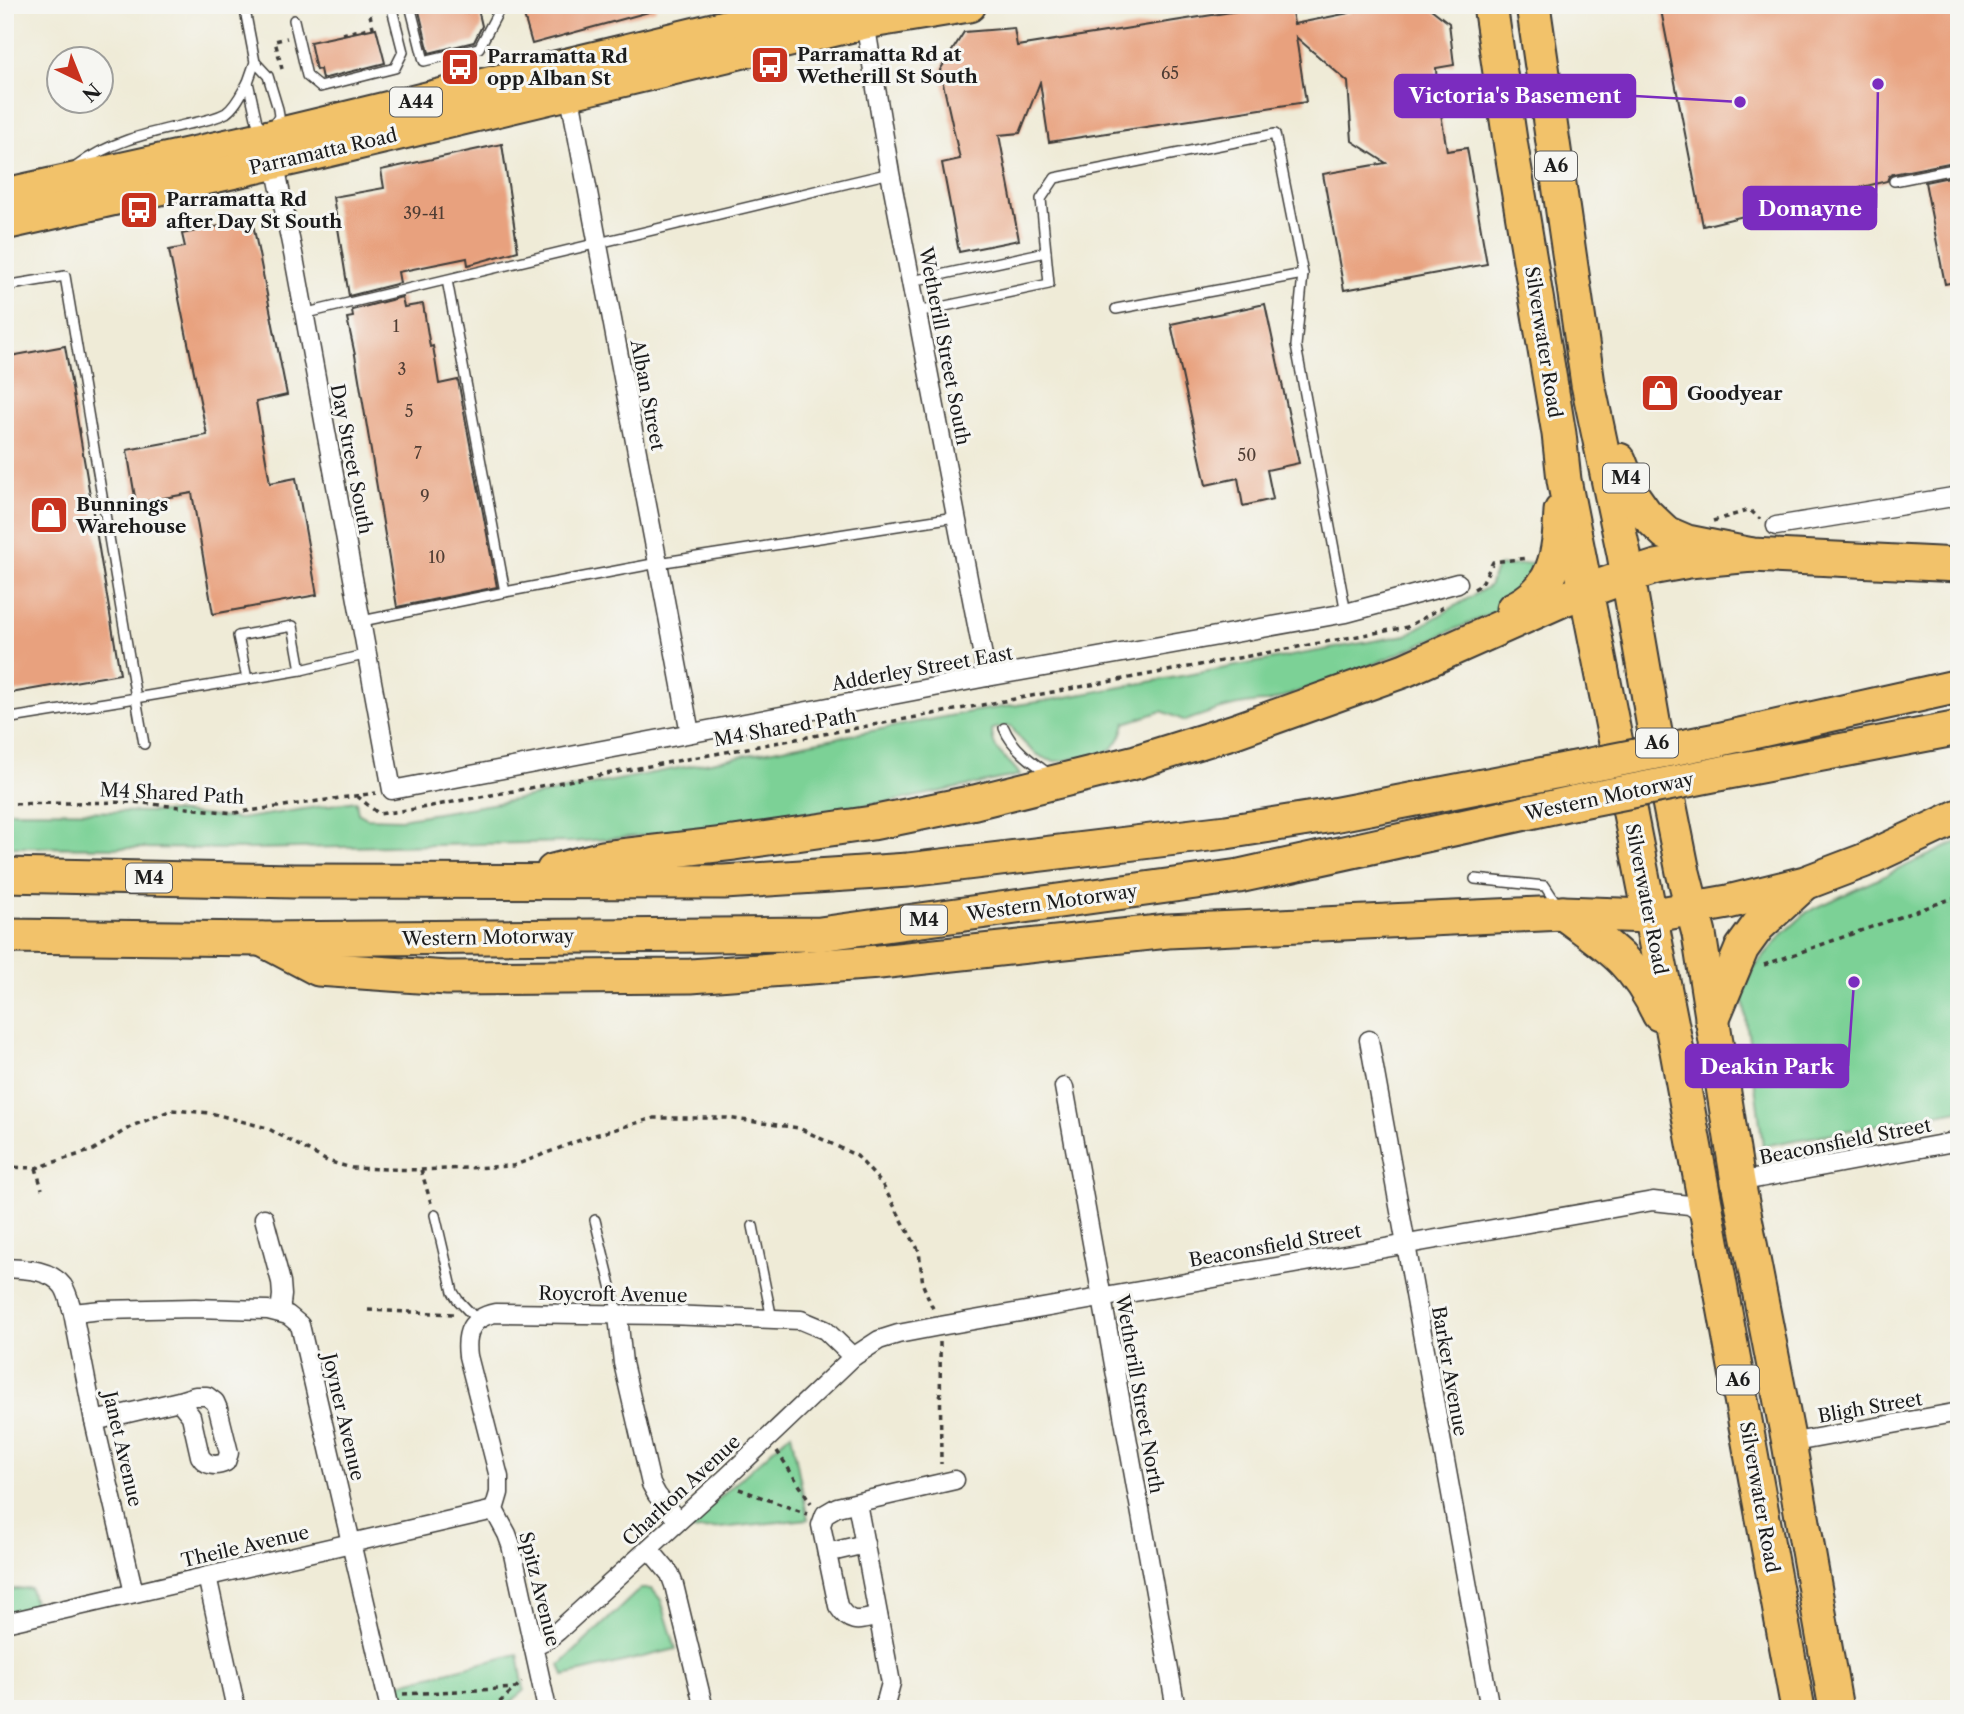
<svg xmlns="http://www.w3.org/2000/svg" width="1964" height="1714" viewBox="0 0 1964 1714" font-family="'Libre Caslon Text',serif">
<style>
.green{fill:#7bd196;stroke:#4c7659;stroke-width:2}
.building{fill:#e8a17e}
.lines{fill:none;stroke-linecap:round;stroke-linejoin:round}
.lane-casing{stroke:#3c3b38;stroke-width:12}
.street-casing{stroke:#3c3b38;stroke-width:21}
.highway-casing{stroke:#3c3b38;stroke-width:37}
.path{stroke:#3c3b38;stroke-width:3.5;stroke-dasharray:5 5;stroke-linecap:butt}
.lane{stroke:#fff;stroke-width:9}
.street{stroke:#fff;stroke-width:18}
.highway{stroke:#f2c26a;stroke-width:33}
.highway-bridge-casing{stroke:#3c3b38;stroke-width:37;stroke-linecap:butt}
.highway-bridge{stroke:#f2c26a;stroke-width:33}
.labels{text-anchor:middle;stroke-width:6;stroke-linejoin:round;paint-order:stroke}
.number-label{font-size:16px;fill:#4f3d34}
.shield{fill:#f6f6f2;stroke:#5d5d5c;stroke-width:2}
.shield-label{font-size:18px;font-weight:bold;fill:#1c1c1c}
.poi-label{font-size:19px;font-weight:bold;fill:#1c1c1c;stroke:#f6f6f2;text-anchor:start}
.street-label{font-size:19px;fill:#1c1c1c;stroke:#f6f6f2}
.leader{fill:none;stroke:#7b2cbf;stroke-width:2.5}
.callout-dot{fill:#7b2cbf;stroke:#f6f6f2;stroke-width:2.5}
.callout{fill:#7b2cbf;stroke:#7b2cbf;stroke-width:2.5}
.callout-label{font-size:21px;text-anchor:middle;font-weight:bold;fill:#fff}
</style>
<rect width="100%" height="100%" fill="#f6f6f2"/>
<filter id="ink" filterUnits="userSpaceOnUse"><feTurbulence type="fractalNoise" baseFrequency=".0143" numOctaves="2"/><feDisplacementMap in="SourceGraphic" scale="14" xChannelSelector="R" yChannelSelector="G"/><feConvolveMatrix kernelMatrix="1 2 1 2 8 2 1 2 1" color-interpolation-filters="sRGB"/></filter>
<filter id="wash" filterUnits="userSpaceOnUse"><feTurbulence type="fractalNoise" baseFrequency=".00686" numOctaves="4" result="noise"/><feDisplacementMap in="SourceGraphic" scale="28" xChannelSelector="R" yChannelSelector="G"/><feGaussianBlur stdDeviation="1.57" result="paint"/><feColorMatrix in="noise" values="0 0 0 0 0 0 0 0 0 0 0 0 0 0 0 0 0 1.4 0 .05"/><feComposite in="paint" operator="in"/></filter>
<g filter="url(#wash)">
<rect width="100%" height="100%" fill="#efebd7"/>
<!-- green -->
<g class="green">
<path d="M 1535,563 L 1542,572 L 1515,600 L 1495,612 L 1360,670 L 1269,702 C 1239,702 1213,711 1185,721 L 1162,711 L 1125,723 C 1118,753 1104,755 1076,758 C 1070,759 1061,762 1054,761 C 1036,759 1020,740 1011,726 L 992,729 C 992,755 1008,756 1020,775 L 895,801 L 741,827 L 573,842 L 252,849 L 5,847 L 5,811 L 173,812 L 240,819 L 356,801 L 358,813 L 367,818 L 401,819 L 498,803 L 975,711 L 1045,701 L 1406,635 L 1489,586 L 1497,567 Z"/>
<polygon points="1959,841 1959,1110 1763,1146 1743,996 1754,967 1781,936 1807,912"/>
<polygon points="791,1433 808,1519 682,1532"/>
<polygon points="30,1588 35,1607 5,1614 5,1590"/>
<polygon points="640,1589 652,1589 661,1600 676,1649 564,1676 560,1665"/>
<polygon points="518,1654 524,1690 504,1709 396,1709 390,1686"/>
</g>
<g id="blocks">
<!-- building -->
<g class="building">
<polygon points="444,5 462,5 464,13 478,9 482,26 474,42 429,53 419,11"/>
<polygon points="521,5 655,5 656,10 532,44"/>
<polygon points="1275,5 1291,5 1294,24 1349,13 1347,5 1426,5 1449,23 1454,65 1436,68 1437,89 1447,151 1467,148 1487,264 1344,290 1323,174 1386,163 1352,141 1348,82 1296,37 1306,102 1049,142 1040,82 1020,133 999,135 1019,240 959,252 942,163 960,159 940,70 964,32 1014,28 1017,46"/>
<polygon points="1660,5 1959,5 1959,161 1893,174 1889,176 1887,181 1703,226"/>
<polygon points="376,28 385,63 322,79 320,69 316,70 310,42"/>
<polygon points="502,144 518,251 468,265 467,258 398,272 400,283 349,296 333,197 384,188 381,170"/>
<polygon points="1959,175 1959,281 1945,284 1925,182"/>
<polygon points="252,219 287,395 256,402 270,483 296,478 317,595 213,614 192,493 136,503 127,450 207,435 169,250 185,247 182,234"/>
<polygon points="402,297 404,307 423,304 430,347 433,346 439,384 458,380 497,587 397,607 355,355 347,318 353,317 352,310"/>
<polygon points="1265,304 1299,463 1267,470 1273,499 1243,506 1238,478 1206,485 1171,324"/>
<polygon points="65,346 120,674 5,694 5,357"/>
</g>
</g>
</g>
<g filter="url(#ink)">
<use href="#blocks" fill-opacity="0" stroke="#3c3b38" stroke-width="2"/>
<g class="lines">
<!-- lane casing -->
<g class="lane-casing">
<g id="lane">
<polyline points="244,5 255,62 248,82 257,122 264,130"/>
<polyline points="410,5 424,61 479,48 498,12 497,5"/>
<polyline points="294,20 307,76 320,87 395,68 403,52 391,5"/>
<polyline points="255,62 268,76 278,109 279,116 273,129"/>
<path d="M 77,166 C 109,142 145,134 184,125 C 197,122 213,120 226,113 C 236,106 242,92 248,82"/>
<polyline points="1894,181 1959,168"/>
<polyline points="447,280 505,592"/>
<polyline points="912,281 1046,252"/>
<polyline points="5,286 65,276 136,698 301,670 368,654"/>
<polyline points="1116,309 1303,274"/>
<polyline points="917,312 1049,284 1041,199 1055,178 1275,134 1303,274 1296,346 1346,613"/>
<polyline points="303,314 890,173"/>
<polyline points="362,621 505,592 658,563 955,517"/>
<polyline points="247,679 238,636 293,626 301,670"/>
<polyline points="5,719 136,698 144,744"/>
<path d="M 1004,728 C 1012,748 1033,763 1051,775"/>
<polyline points="1475,879 1545,886 1558,906"/>
<polyline points="435,1215 453,1292 458,1300 477,1320"/>
<polyline points="595,1220 618,1314"/>
<polyline points="753,1226 772,1319"/>
</g>
</g>
<!-- street casing -->
<g class="street-casing">
<g id="street">
<polyline points="865,22 890,173 987,677"/>
<polyline points="568,86 690,733"/>
<polyline points="273,155 295,263 392,790 987,677 1346,613 1458,583"/>
<polyline points="1776,526 1959,496"/>
<polyline points="1369,1040 1490,1709"/>
<polyline points="1064,1087 1176,1709"/>
<polyline points="1738,1182 1959,1141"/>
<polyline points="264,1218 281,1282 282,1295 280,1312"/>
<path d="M 5,1268 C 25,1269 50,1269 63,1286 C 68,1293 70,1304 73,1313 L 94,1421 L 134,1593"/>
<polyline points="73,1313 102,1310 195,1308 268,1310 288,1315 300,1325 390,1709"/>
<polyline points="618,1316 623,1363 651,1484 657,1495 678,1521"/>
<path d="M 94,1421 L 179,1401 L 195,1396 L 207,1396 L 215,1402 L 218,1409 L 229,1453 L 226,1462 C 216,1467 206,1466 200,1456 L 191,1416 L 179,1401"/>
<polyline points="1789,1443 1959,1412"/>
<polyline points="857,1503 891,1683 884,1709"/>
<polyline points="649,1549 670,1574 674,1585 704,1709"/>
<polyline points="827,1553 865,1544"/>
<polyline points="207,1576 236,1709"/>
<path d="M 878,1616 C 858,1621 850,1625 838,1606 L 821,1525 L 825,1514 L 837,1507 L 955,1480"/>
<polyline points="5,1623 494,1510"/>
<polyline points="533,1646 548,1639 558,1631 726,1478 853,1357 879,1340 898,1334 940,1326 1653,1201 1689,1205 1708,1216"/>
<path d="M 547,1709 L 511,1545 L 507,1534 L 494,1510 L 499,1493 L 499,1477 L 468,1356 C 465,1332 471,1318 495,1313 L 668,1315 L 801,1320 L 825,1330 L 853,1357"/>
</g>
</g>
<!-- highway casing -->
<g class="highway-casing">
<g id="highway">
<polyline points="1490,5 1511,147 1559,434 1564,480 1677,1051 1798,1709"/>
<polyline points="1533,5 1588,384 1624,554 1654,727 1683,872 1699,934 1738,1182 1789,1443 1836,1709"/>
<polyline points="5,195 269,137 817,5"/>
<polyline points="5,223 307,155 865,22 969,5"/>
<polyline points="1619,460 1633,496 1645,513 1666,533 1687,542 1752,555 1959,565"/>
<path d="M 1513,609 C 1556,589 1559,554 1561,511"/>
<polyline points="1717,740 1959,686"/>
<polyline points="1723,773 1959,728"/>
<polyline points="553,871 603,858 734,843 872,823 975,802 1136,762 1235,731 1405,670 1564,599 1628,576 1656,567 1689,561 1752,555"/>
<polyline points="5,875 293,881 724,882 908,870 1226,832 1333,815 1570,769"/>
<path d="M 1563,913 C 1608,946 1634,961 1659,1014"/>
<polyline points="5,936 261,939 820,934 1239,876 1576,802"/>
<polyline points="261,939 318,969 447,978 691,976 879,962 1168,931 1563,913 1649,916 1728,902 1805,883 1863,861 1959,816"/>
<polyline points="1712,1020 1742,948 1758,926 1803,885"/>
</g>
</g>
<!-- path -->
<g class="path">
<polyline points="342,34 373,27 370,15"/>
<polyline points="282,69 275,41 287,38"/>
<polyline points="1713,521 1750,510 1760,519"/>
<polyline points="1474,589 1481,585 1493,562 1528,558"/>
<polyline points="357,796 379,814 415,809 1407,627 1443,607"/>
<polyline points="5,804 133,802 234,813 376,793"/>
<polyline points="1764,965 1959,896"/>
<polyline points="5,1167 36,1168 93,1150 132,1126 172,1110 211,1113 267,1128 327,1161 352,1168 421,1170 513,1166 588,1137 654,1118 727,1118 799,1128 857,1156 882,1184 919,1251 923,1285 934,1311"/>
<polyline points="36,1168 42,1189"/>
<polyline points="421,1170 431,1203"/>
<polyline points="368,1310 453,1314"/>
<polyline points="940,1342 941,1464"/>
<polyline points="777,1451 811,1503"/>
<polyline points="739,1489 807,1514"/>
<polyline points="403,1694 515,1688"/>
<polyline points="492,1709 522,1682"/>
</g>
<!-- lane -->
<use href="#lane" class="lane"/>
<!-- street -->
<use href="#street" class="street"/>
<!-- highway -->
<use href="#highway" class="highway"/>
<!-- highway-bridge casing -->
<g class="highway-bridge-casing">
<g id="highway-bridge">
<polyline points="1570,769 1717,740"/>
<polyline points="1576,802 1723,773"/>
</g>
</g>
<!-- highway-bridge -->
<use href="#highway-bridge" class="highway-bridge"/>
</g>
</g>
<!-- icons -->
<defs>
<g id="bus-square" transform="scale(2.0125)"><rect x="-9" y="-9" width="18" height="18" rx="4" fill="#c8321e" stroke="#f6f6f2"/><path d="M-5-6H5V4H4V6H2V4H-2V6H-4V4H-5ZM-3.5-4V0h7V-4ZM-3.5 1.2v1.5H-2V1.2ZM2 1.2v1.5H3.5V1.2Z" fill="#fff"/></g>
<g id="shop-square" transform="scale(2.0125)"><rect x="-9" y="-9" width="18" height="18" rx="4" fill="#c8321e" stroke="#f6f6f2"/><path d="M-5-2.5h2.3a2.7 3.5 0 0 1 5.4 0H5L5.5 6h-11ZM-1.5-2.5h3a1.5 2.3 0 0 0-3 0Z" fill="#fff"/></g>
</defs>
<g fill-rule="evenodd">
<use href="#bus-square" x="770" y="65"/>
<use href="#bus-square" x="460" y="67"/>
<use href="#bus-square" x="139" y="210"/>
<use href="#shop-square" x="1660" y="393"/>
<use href="#shop-square" x="49" y="515"/>
</g>
<g class="labels">
<!-- number labels -->
<g class="number-label">
<text x="1170" y="79">65</text>
<text x="424" y="219">39-41</text>
<text x="396" y="332">1</text>
<text x="402" y="375">3</text>
<text x="409" y="417">5</text>
<text x="418" y="459">7</text>
<text x="1247" y="461">50</text>
<text x="425" y="502">9</text>
<text x="437" y="563">10</text>
</g>
<!-- shield labels -->
<g class="shield">
<rect x="390" y="87.5" width="52" height="29" rx="5"/>
<rect x="1535" y="151.5" width="42" height="29" rx="5"/>
<rect x="1603" y="463.5" width="46" height="29" rx="5"/>
<rect x="1636" y="728.5" width="42" height="29" rx="5"/>
<rect x="126" y="863.5" width="46" height="29" rx="5"/>
<rect x="901" y="905.5" width="46" height="29" rx="5"/>
<rect x="1717" y="1365.5" width="42" height="29" rx="5"/>
</g>
<g class="shield-label">
<text x="416" y="108">A44</text>
<text x="1556" y="172">A6</text>
<text x="1626" y="484">M4</text>
<text x="1657" y="749">A6</text>
<text x="149" y="884">M4</text>
<text x="924" y="926">M4</text>
<text x="1738" y="1386">A6</text>
</g>
<!-- poi labels -->
<g class="poi-label">
<text x="797" y="61">Parramatta Rd at<tspan x="797" dy="22">Wetherill St South</tspan></text>
<text x="487" y="63">Parramatta Rd<tspan x="487" dy="22">opp Alban St</tspan></text>
<text x="166" y="206">Parramatta Rd<tspan x="166" dy="22">after Day St South</tspan></text>
<text x="1687" y="400">Goodyear</text>
<text x="76" y="511">Bunnings<tspan x="76" dy="22">Warehouse</tspan></text>
</g>
<!-- street labels -->
<g class="street-label">
<text transform="translate(323 151) rotate(-13)" y="7">Parramatta Road</text>
<text transform="translate(1544 342) rotate(81)" y="7">Silverwater Road</text>
<text transform="translate(945 346) rotate(79)" y="7">Wetherill Street South</text>
<text transform="translate(648 395) rotate(79)" y="7">Alban Street</text>
<text transform="translate(352 459) rotate(79)" y="7">Day Street South</text>
<text transform="translate(922 668) rotate(-10)" y="7">Adderley Street East</text>
<text transform="translate(785 727) rotate(-10)" y="7">M4 Shared Path</text>
<text transform="translate(172 793) rotate(3)" y="7">M4 Shared Path</text>
<text transform="translate(1609 796) rotate(-12)" y="7">Western Motorway</text>
<text transform="translate(1647 899) rotate(79)" y="7">Silverwater Road</text>
<text transform="translate(1052 902) rotate(-8)" y="7">Western Motorway</text>
<text transform="translate(488 937) rotate(-1)" y="7">Western Motorway</text>
<text transform="translate(1845 1141) rotate(-11)" y="7">Beaconsfield Street</text>
<text transform="translate(1275 1245) rotate(-10)" y="7">Beaconsfield Street</text>
<text transform="translate(613 1294) rotate(1)" y="7">Roycroft Avenue</text>
<text transform="translate(1450 1371) rotate(80)" y="7">Barker Avenue</text>
<text transform="translate(1140 1394) rotate(80)" y="7">Wetherill Street North</text>
<text transform="translate(1870 1407) rotate(-10)" y="7">Bligh Street</text>
<text transform="translate(344 1417) rotate(77)" y="7">Joyner Avenue</text>
<text transform="translate(123 1449) rotate(77)" y="7">Janet Avenue</text>
<text transform="translate(681 1490) rotate(-43)" y="7">Charlton Avenue</text>
<text transform="translate(1760 1497) rotate(80)" y="7">Silverwater Road</text>
<text transform="translate(245 1546) rotate(-13)" y="7">Theile Avenue</text>
<text transform="translate(540 1589) rotate(76)" y="7">Spitz Avenue</text>
</g>
</g>
<!-- callouts -->
<path class="leader" d="M1740 102L1635 96M1878 84L1876 208M1854 982L1848 1066"/>
<g class="callout-dot">
<circle cx="1740" cy="102" r="7"/>
<circle cx="1878" cy="84" r="7"/>
<circle cx="1854" cy="982" r="7"/>
</g>
<g class="callout">
<rect x="1395" y="75" width="240" height="42" rx="7"/>
<rect x="1744" y="187" width="132" height="42" rx="7"/>
<rect x="1686" y="1045" width="162" height="42" rx="7"/>
</g>
<g class="callout-label">
<text x="1515" y="103">Victoria's Basement</text>
<text x="1810" y="216">Domayne</text>
<text x="1767" y="1074">Deakin Park</text>
</g>
<!-- margin -->
<rect width="1964" height="1714" fill="none" stroke="#f6f6f2" stroke-width="28"/>
<!-- north arrow -->
<g transform="translate(80 80) rotate(137)"><circle r="33" fill="#f6f6f2" stroke="#9f9f9c" stroke-width="2"/>
<path d="M0-5L12 26L0 18L-12 26Z" fill="#c8321e"/>
<text y="-10" font-size="19" font-weight="bold" text-anchor="middle" fill="#1c1c1c">N</text>
</g>
</svg>
